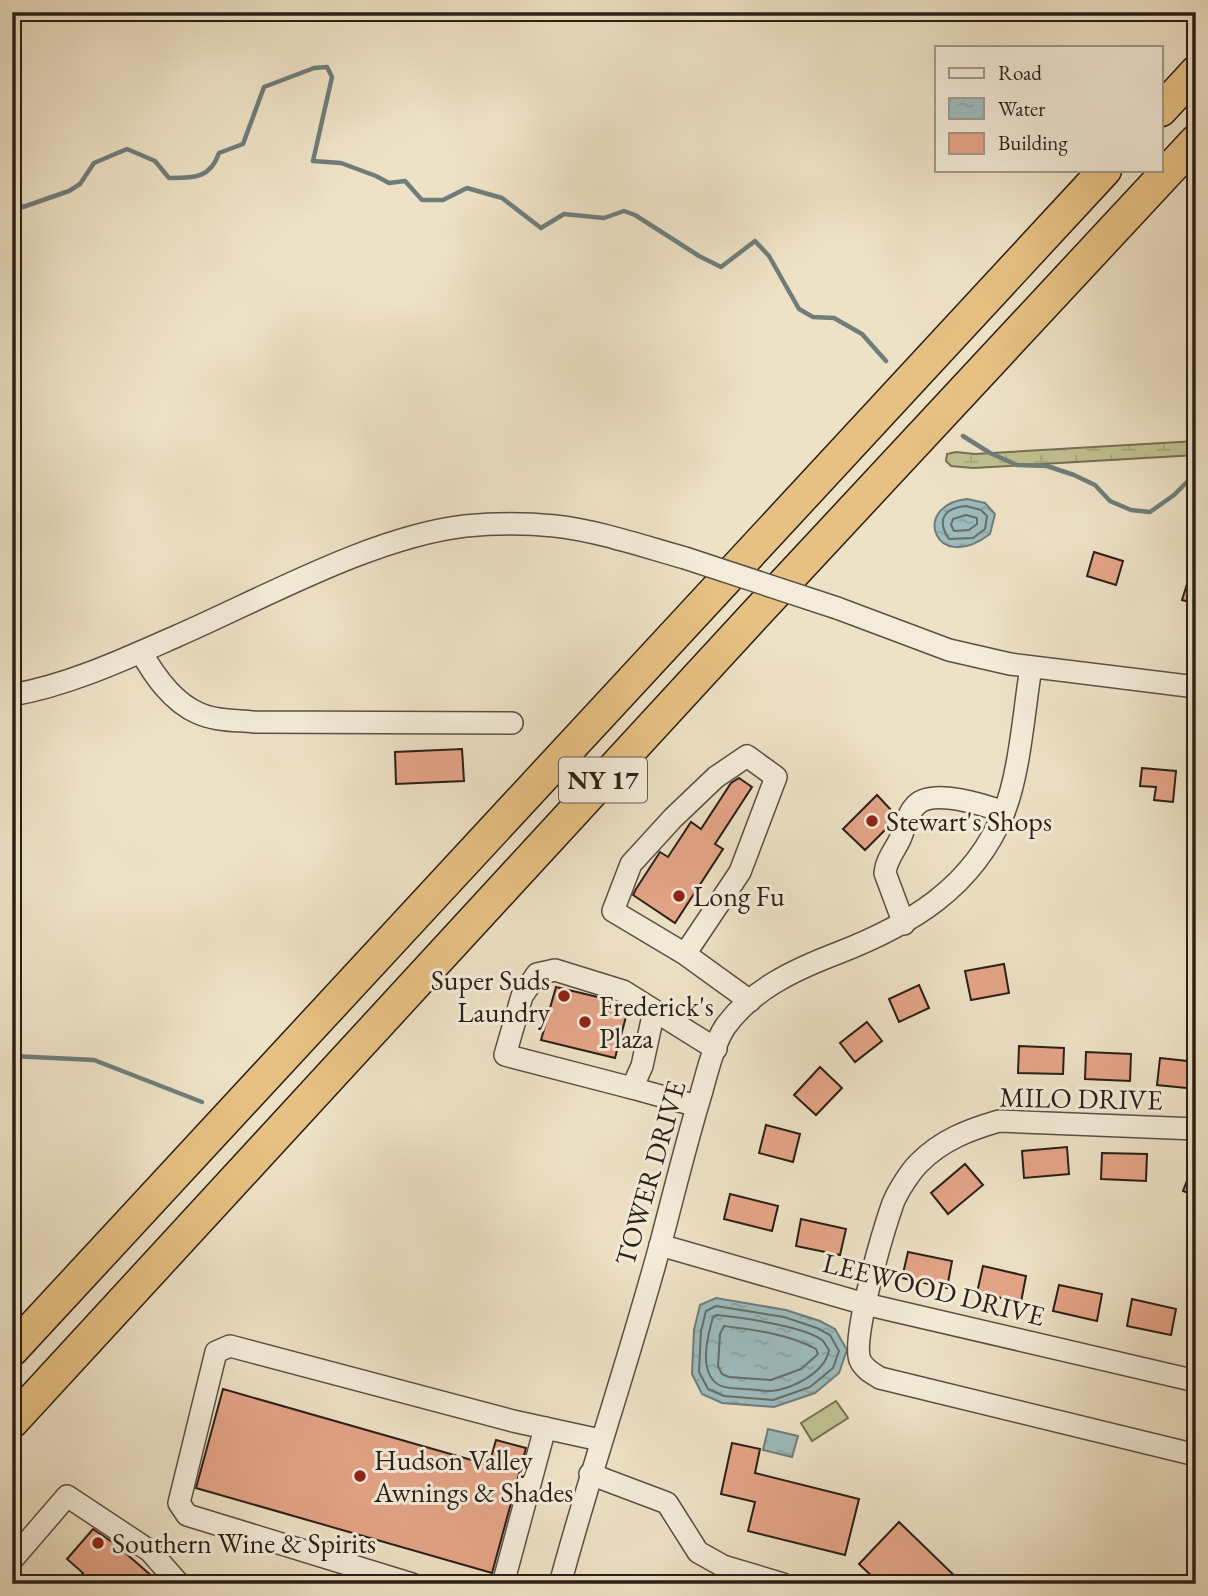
<svg xmlns="http://www.w3.org/2000/svg" width="1208" height="1596" viewBox="0 0 1208 1596" font-family="'EB Garamond',serif">
<style>
.wetland{fill:url(#wetland-marsh);stroke:#757054;stroke-width:2}
.green{fill:#c0c190;stroke:#757054;stroke-width:2}
.water{fill:url(#water-ripples);stroke:#6f7d7b;stroke-width:2}
.lines{fill:none;stroke-linecap:round;stroke-linejoin:round}
.shore{stroke:#646e6a;stroke-width:2}
.stream{stroke:#6f7d7b;stroke-width:4.5}
.building{fill:#e5a588;stroke:#2a1f17;stroke-width:2}
.minor-casing{stroke:#5b5043;stroke-width:24}
.highway-casing{stroke:#2a1f17;stroke-width:35}
.minor{stroke:#f4ecda;stroke-width:21}
.highway{stroke:#e7c183;stroke-width:32}
.minor-bridge-casing{stroke:#5b5043;stroke-width:24;stroke-linecap:butt}
.minor-bridge{stroke:#f4ecda;stroke-width:21}
.poi-dot{fill:#8f2418;stroke:#f4ecda;stroke-width:2.5}
.labels{text-anchor:middle;stroke-width:6;stroke-linejoin:round;paint-order:stroke}
.shield{fill:#f4ecda;stroke:#675c52;stroke-width:2}
.shield-label{font-size:26px;font-weight:bold;fill:#2a1f17}
.poi-label{font-size:28px;fill:#2a1f17;stroke:#f4ecda;text-anchor:start}
.street-label{font-size:28px;fill:#2a1f17;stroke:#f4ecda}
</style>
<defs>
<pattern id="wetland-marsh" width="20" height="14" patternUnits="userSpaceOnUse" patternTransform="scale(1.75)"><rect width="20" height="14" fill="#c0c190"/><path d="M1 5h8M5 5V1M11 12h8M15 12V8" fill="none" stroke="#a5a57b"/></pattern>
<pattern id="water-ripples" width="26" height="14" patternUnits="userSpaceOnUse" patternTransform="scale(1.75)"><rect width="26" height="14" fill="#9dbcbe"/><path d="M2 4q2-2 4 0t4 0M15 11q2-2 4 0t4 0" fill="none" stroke="#87a1a3"/></pattern>
</defs>
<rect width="100%" height="100%" fill="#eee2c6"/>
<filter id="stains"><feTurbulence type="fractalNoise" baseFrequency=".00286" numOctaves="4"/><feColorMatrix values="0 0 0 0 .2 0 0 0 0 .09 0 0 0 0 .02 0 0 0 .5 -.17"/></filter>
<radialGradient id="worn" r=".72"><stop offset=".6" stop-color="#630" stop-opacity="0"/><stop offset="1" stop-color="#630" stop-opacity=".3"/></radialGradient>
<!-- wetland -->
<polygon class="wetland" points="1196,441 1196,455 973,468 951,466 946,461 947,454 956,452 975,454"/>
<!-- green -->
<polygon class="green" points="836,1401 848,1418 812,1441 801,1423"/>
<!-- water -->
<g class="water">
<path d="M 967,499 L 985,503 L 995,514 L 990,534 C 935,576 910,505 967,499 Z"/>
<polygon points="716,1298 786,1310 820,1321 835,1329 847,1350 839,1373 815,1393 774,1407 722,1403 702,1394 692,1374 694,1330 700,1305"/>
<polygon points="768,1429 798,1436 792,1457 763,1450"/>
</g>
<g class="lines">
<!-- shore -->
<g class="shore">
<path d="M 966,506 L 981,510 L 987,516 L 985,529 L 973,538 L 949,539 C 936,520 944,508 966,506 Z"/>
<polygon points="966,515 977,518 977,524 969,530 954,531 951,525 953,519"/>
<polygon points="716,1306 784,1317 817,1328 830,1335 839,1351 833,1368 810,1387 773,1400 724,1396 708,1389 699,1372 701,1331 706,1311"/>
<path d="M 717,1315 C 739,1317 808,1327 823,1341 C 824,1342 828,1349 829,1350 C 825,1373 792,1389 771,1391 C 762,1391 752,1389 743,1389 C 734,1388 720,1389 713,1380 C 700,1365 708,1335 713,1317 Z"/>
<path d="M 724,1326 C 755,1330 789,1334 816,1349 L 818,1354 L 801,1369 L 771,1380 L 729,1377 L 722,1374 L 718,1366 L 720,1334 Z"/>
</g>
<!-- stream -->
<g class="stream">
<path d="M 12,198 L 23,207 L 69,191 L 80,184 L 94,163 L 127,149 L 155,161 L 169,178 C 193,178 210,179 219,153 L 243,144 L 264,87 L 314,68 L 327,67 L 332,77 L 313,161 L 341,163 L 376,176 L 389,183 L 405,181 L 422,200 L 443,200 L 467,188 L 502,198 L 541,228 L 564,214 L 604,218 L 624,211 L 635,215 L 699,256 L 721,267 L 755,241 L 769,256 L 799,309 L 813,317 L 834,318 L 862,334 L 886,361"/>
<polyline points="963,436 990,453 1017,465 1047,466 1074,475 1095,485 1110,501 1131,510 1150,512 1174,495 1196,473"/>
<polyline points="12,1056 94,1060 202,1102"/>
</g>
</g>
<!-- building -->
<g class="building">
<polygon points="1094,552 1123,561 1116,585 1087,576"/>
<polygon points="1193,565 1196,565 1196,604 1182,600"/>
<polygon points="462,749 464,781 396,784 395,752"/>
<polygon points="1142,768 1176,771 1173,802 1154,800 1156,787 1140,786"/>
<polygon points="739,778 752,787 715,844 723,849 675,923 633,895 636,889 660,852 668,857 691,822 701,829 731,783"/>
<polygon points="877,795 892,811 894,818 891,824 865,850 843,829"/>
<polygon points="1004,964 1009,993 971,1000 965,971"/>
<polygon points="919,985 929,1008 899,1022 889,999"/>
<polygon points="556,987 606,999 628,1009 615,1058 541,1040"/>
<polygon points="867,1022 882,1041 855,1062 840,1043"/>
<polygon points="1019,1046 1064,1048 1063,1074 1018,1073"/>
<polygon points="1086,1052 1131,1054 1130,1081 1085,1079"/>
<polygon points="1160,1058 1196,1062 1196,1089 1157,1085"/>
<polygon points="820,1067 842,1088 816,1115 794,1095"/>
<polygon points="766,1125 800,1134 793,1162 759,1153"/>
<polygon points="1067,1147 1069,1174 1024,1178 1022,1151"/>
<polygon points="1102,1153 1147,1154 1146,1181 1101,1179"/>
<polygon points="1195,1160 1196,1160 1196,1196 1183,1191"/>
<polygon points="965,1164 983,1185 948,1214 931,1193"/>
<polygon points="730,1194 778,1206 772,1231 724,1219"/>
<polygon points="801,1219 846,1229 840,1255 796,1246"/>
<polygon points="908,1252 952,1261 947,1288 902,1278"/>
<polygon points="983,1266 1026,1276 1021,1302 977,1293"/>
<polygon points="1059,1285 1102,1294 1097,1321 1053,1311"/>
<polygon points="1132,1299 1176,1309 1171,1335 1127,1326"/>
<polygon points="223,1389 489,1465 496,1440 526,1448 492,1573 196,1488"/>
<polygon points="732,1443 760,1449 755,1473 859,1499 845,1555 748,1531 755,1502 721,1494"/>
<polygon points="899,1522 963,1584 880,1584 859,1564"/>
<polygon points="93,1529 115,1544 161,1584 73,1584 83,1573 67,1559"/>
</g>
<g class="lines">
<!-- minor casing -->
<g class="minor-casing">
<g id="minor">
<polyline points="837,608 949,650 1010,664 1196,687"/>
<path d="M 141,652 C 154,675 172,702 198,713 C 215,721 235,720 254,722 L 512,723"/>
<path d="M 12,695 C 69,685 125,659 177,636 C 264,598 372,537 465,526 C 495,523 526,523 555,526 C 599,531 642,546 685,558"/>
<path d="M 904,924 L 885,873 C 886,860 895,850 900,839 C 905,828 907,814 916,805 C 933,788 984,805 1004,812"/>
<polyline points="685,954 613,911 631,864 673,818 716,777 747,756 776,777 740,872 685,954 750,1001"/>
<polyline points="654,1011 642,1066 632,1088 505,1055 522,996 537,974 555,970 623,991 716,1049"/>
<polyline points="632,1088 697,1106"/>
<path d="M 1196,1129 L 999,1121 C 968,1130 942,1140 919,1163 C 910,1172 898,1191 893,1203 C 884,1229 851,1338 860,1360 C 864,1369 872,1373 880,1378 L 1196,1455"/>
<polyline points="660,1245 865,1304 1196,1381"/>
<polyline points="590,1474 667,1503 698,1552 723,1566 783,1584"/>
<polyline points="12,1560 67,1496 150,1551 179,1584"/>
<polyline points="412,1584 187,1515 179,1503 216,1352 230,1346 513,1421 600,1440"/>
<polyline points="503,1584 545,1428"/>
<path d="M 560,1584 C 591,1469 630,1357 661,1242 C 674,1193 686,1143 701,1094 C 707,1073 713,1046 725,1027 C 752,989 796,969 838,953 C 910,925 973,888 1004,812 C 1020,772 1024,710 1031,667"/>
</g>
</g>
<!-- highway casing -->
<g class="highway-casing">
<g id="highway">
<polyline points="1161,110 1196,72"/>
<polyline points="12,1350 1105,170"/>
<polyline points="12,1422 752,618 1196,141"/>
</g>
</g>
<!-- minor -->
<use href="#minor" class="minor"/>
<!-- highway -->
<use href="#highway" class="highway"/>
<!-- minor-bridge casing -->
<g class="minor-bridge-casing">
<polyline id="minor-bridge" points="685,558 837,608"/>
</g>
<!-- minor-bridge -->
<use href="#minor-bridge" class="minor-bridge"/>
</g>
<!-- markers -->
<g class="poi-dot">
<circle cx="872" cy="821" r="7"/>
<circle cx="679" cy="896" r="7"/>
<circle cx="564" cy="996" r="7"/>
<circle cx="585" cy="1022" r="7"/>
<circle cx="360" cy="1476" r="7"/>
<circle cx="98" cy="1543" r="7"/>
</g>
<g class="labels">
<!-- shield labels -->
<rect class="shield" x="559" y="757.5" width="88" height="45" rx="5"/>
<g class="shield-label">
<text x="603" y="789">NY 17</text>
</g>
<!-- poi labels -->
<g class="poi-label">
<text x="886" y="831">Stewart's Shops</text>
<text x="693" y="906">Long Fu</text>
<text x="550" y="990" text-anchor="end">Super Suds<tspan x="550" dy="32">Laundry</tspan></text>
<text x="599" y="1016">Frederick's<tspan x="599" dy="32">Plaza</tspan></text>
<text x="374" y="1470">Hudson Valley<tspan x="374" dy="32">Awnings &amp; Shades</tspan></text>
<text x="112" y="1553">Southern Wine &amp; Spirits</text>
</g>
<!-- street labels -->
<g class="street-label">
<text transform="translate(1081 1098) rotate(1)" y="10">MILO DRIVE</text>
<text transform="translate(650 1173) rotate(-74)" y="10">TOWER DRIVE</text>
<text transform="translate(934 1289) rotate(14)" y="10">LEEWOOD DRIVE</text>
</g>
</g>
<!-- margin -->
<rect width="1208" height="1596" fill="none" stroke="#eee2c6" stroke-width="42"/>
<rect x="14" y="14" width="1180" height="1568" fill="none" stroke="#2a1f17" stroke-width="3.5"/>
<rect x="21" y="21" width="1166" height="1554" fill="none" stroke="#2a1f17" stroke-width="2"/>
<!-- legend -->
<rect x="935" y="46" width="228" height="126" fill="#f4ecda" stroke="#a39a8c" stroke-width="2"/>
<rect x="949" y="68" width="35" height="10" fill="#f4ecda" stroke="#a39a8c" stroke-width="2"/>
<text x="998" y="80" font-size="21" fill="#2a1f17">Road</text>
<rect x="949" y="98" width="35" height="21" fill="url(#water-ripples)" stroke="#a39a8c" stroke-width="2"/>
<text x="998" y="116" font-size="21" fill="#2a1f17">Water</text>
<rect x="949" y="133" width="35" height="21" fill="#e5a588" stroke="#a39a8c" stroke-width="2"/>
<text x="998" y="150" font-size="21" fill="#2a1f17">Building</text>
<rect width="100%" height="100%" filter="url(#stains)"/>
<rect width="100%" height="100%" fill="url(#worn)"/>
</svg>
